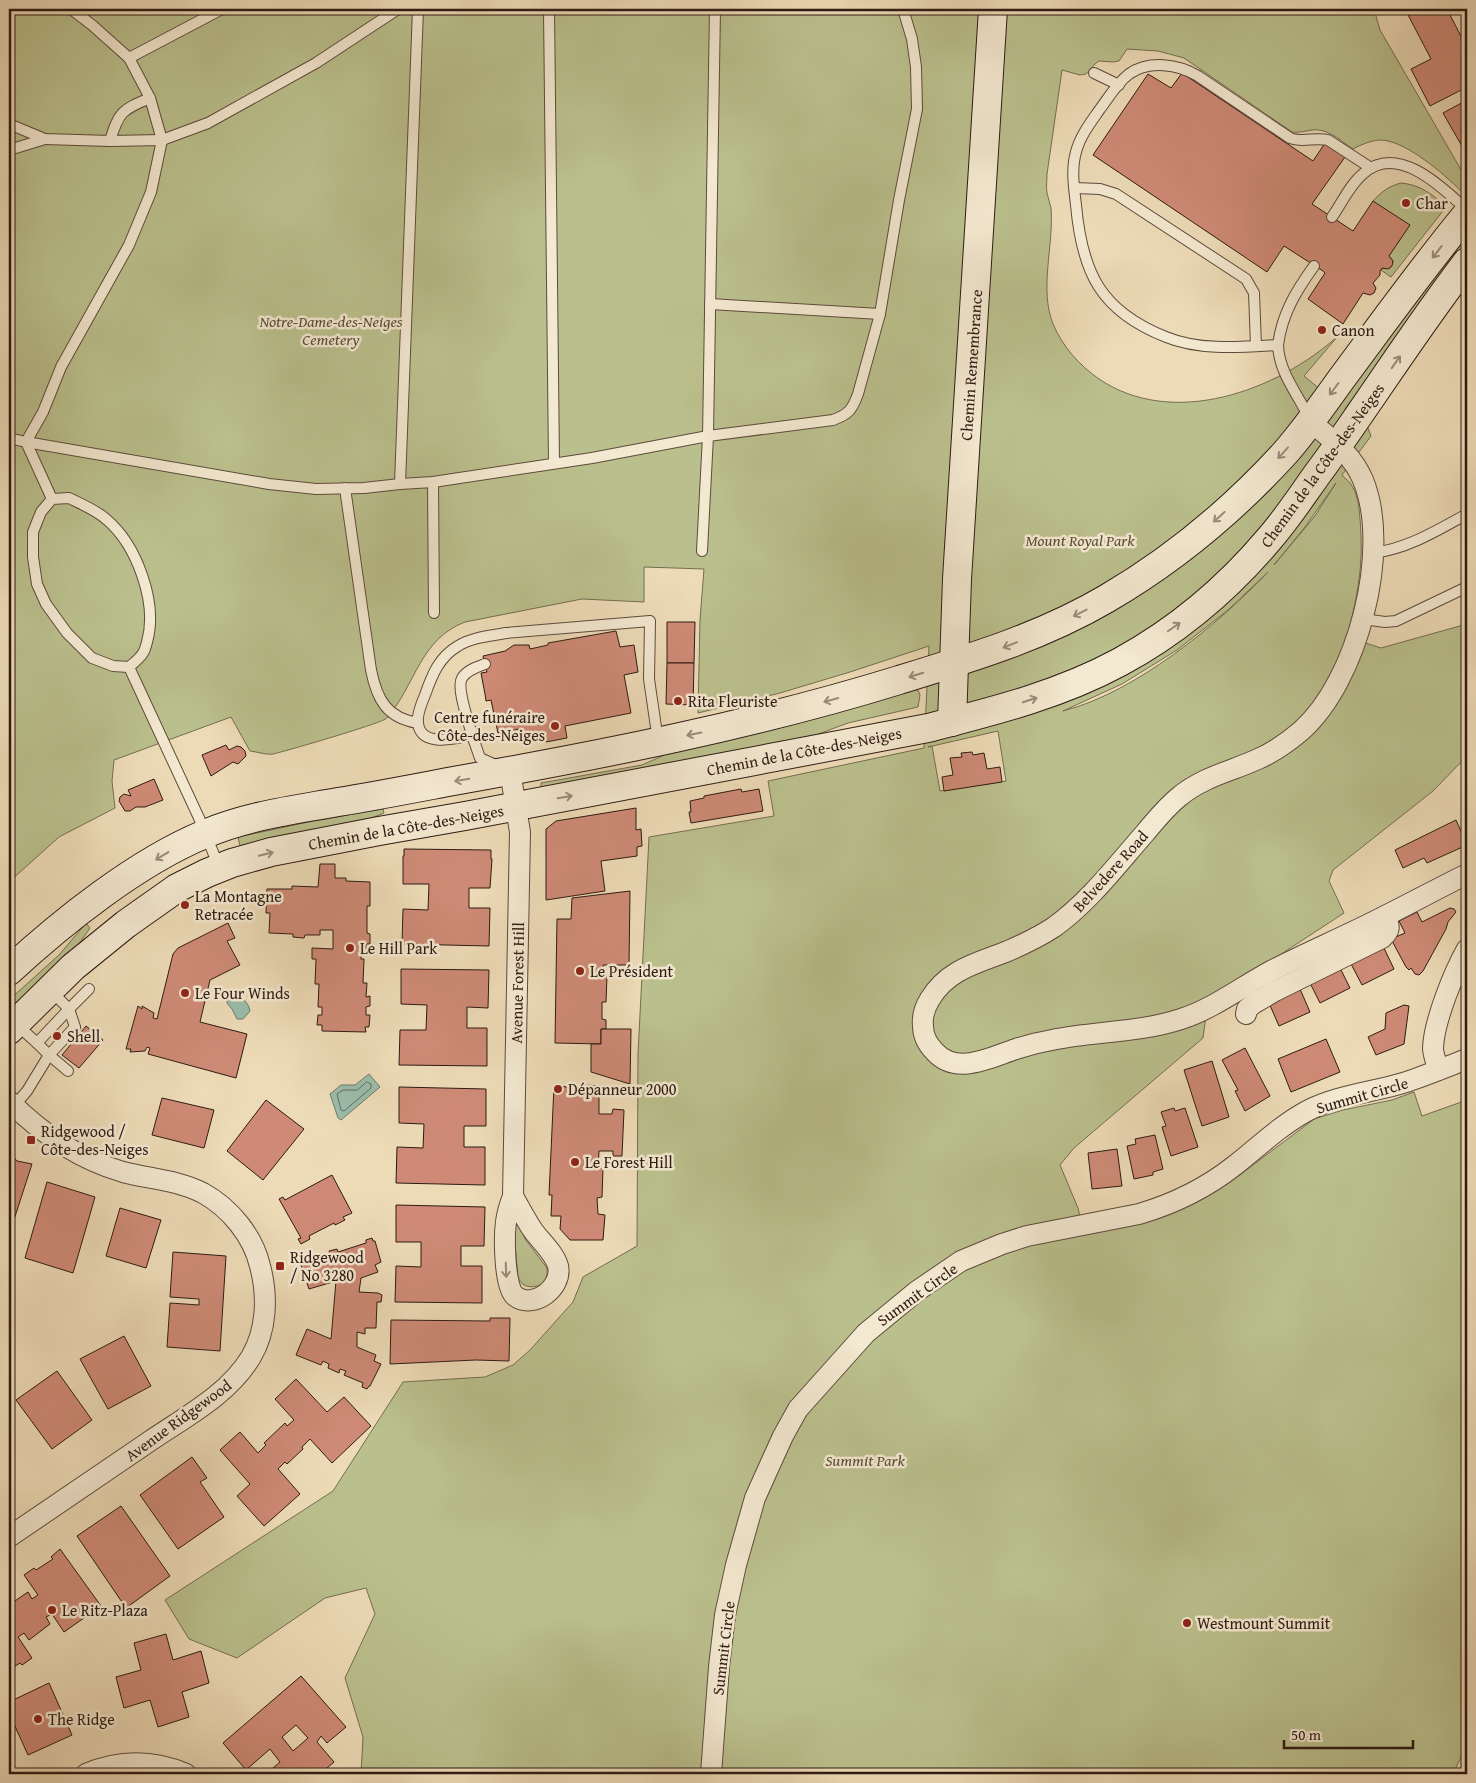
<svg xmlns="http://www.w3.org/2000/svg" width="1476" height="1783" viewBox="0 0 1476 1783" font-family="'Gentium Book Plus',serif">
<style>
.green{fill:#bac08d;stroke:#746d50;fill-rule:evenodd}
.water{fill:#9abcaa;stroke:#6f7b6e}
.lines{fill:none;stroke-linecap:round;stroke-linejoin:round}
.shore{stroke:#646b5e;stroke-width:1}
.building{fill:#ce8a76;stroke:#2e1a13;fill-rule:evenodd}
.lane-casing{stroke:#5e4a3c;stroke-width:12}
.street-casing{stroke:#5e4a3c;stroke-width:22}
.secondary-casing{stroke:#2e1a13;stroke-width:30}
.lane{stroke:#f3e8d0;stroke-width:10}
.street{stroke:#f3e8d0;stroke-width:20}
.secondary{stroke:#f3e8d0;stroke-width:28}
.oneway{stroke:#9a8b7b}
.poi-dot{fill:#8f2418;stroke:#f3e8d0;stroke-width:2}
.labels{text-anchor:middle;stroke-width:5;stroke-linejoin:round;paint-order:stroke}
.poi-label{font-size:16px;fill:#2e1a13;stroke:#f3e8d0;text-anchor:start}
.park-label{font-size:16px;font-style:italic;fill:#584c38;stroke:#f3e8d0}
.street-label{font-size:16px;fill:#2e1a13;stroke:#f3e8d0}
</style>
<rect width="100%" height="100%" fill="#eddbb7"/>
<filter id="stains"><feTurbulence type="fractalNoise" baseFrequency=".004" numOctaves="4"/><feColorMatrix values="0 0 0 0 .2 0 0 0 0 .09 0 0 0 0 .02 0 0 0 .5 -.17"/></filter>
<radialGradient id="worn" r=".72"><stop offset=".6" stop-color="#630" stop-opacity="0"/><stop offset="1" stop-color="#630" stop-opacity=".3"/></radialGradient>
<!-- green -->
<g class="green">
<path d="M 9,9 L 1374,9 L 1380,30 L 1467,180 L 1467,185 L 1461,191 C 1444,174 1404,139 1379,140 C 1370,141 1360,145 1353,149 C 1341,141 1328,128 1312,130 C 1305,131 1300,133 1292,132 L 1184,58 L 1158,51 L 1127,49 L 1119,61 L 1113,62 L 1099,61 L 1095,64 L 1086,74 L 1080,75 L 1062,70 L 1047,174 C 1047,181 1046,187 1047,193 C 1048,198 1050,203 1051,208 C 1054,245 1039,289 1053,324 C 1063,347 1079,365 1099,379 C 1173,429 1277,391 1338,336 L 1304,376 L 1337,403 L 1467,235 L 1467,242 L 1345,409 L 1368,428 L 1371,436 L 1342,475 C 1344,478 1348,480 1350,483 C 1358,493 1359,507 1360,519 C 1364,564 1358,594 1347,637 L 1381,648 L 1467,624 L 1467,756 L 1433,791 L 1333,870 L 1329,881 L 1344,913 L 1208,1002 L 1203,1038 L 1074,1148 L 1060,1165 L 1078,1208 L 1082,1225 L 1213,1192 L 1241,1174 L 1314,1119 L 1343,1110 L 1392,1100 L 1414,1092 L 1422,1116 L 1467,1100 L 1467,1744 L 1453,1774 L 361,1774 L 363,1737 L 345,1678 L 375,1614 L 366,1588 L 325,1598 L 237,1658 L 189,1639 L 165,1600 L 333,1491 L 403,1382 L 485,1377 L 513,1365 L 530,1350 L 573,1302 L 583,1277 L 637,1246 L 638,1054 L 649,837 L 774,816 L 768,781 L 924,748 L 929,646 L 850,672 L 780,693 L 698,713 L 700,620 L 704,569 L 644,567 L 644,602 L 582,599 L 465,622 C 420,639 416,684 387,718 C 383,723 286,751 273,754 C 266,755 258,752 250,751 L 231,717 L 114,760 L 112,781 L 115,808 L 59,837 L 9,882 ZM 1336,483 L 1315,516 L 1274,565 L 1305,527 ZM 1268,572 C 1218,625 1134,693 1063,711 L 1122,684 L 1177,650 L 1228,610 ZM 998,731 L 1006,781 L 940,791 L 932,746 L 928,747 Z"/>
<path d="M 1401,183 C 1421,185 1432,194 1446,207 L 1391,277 L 1381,270 L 1382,268 L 1390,268 L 1393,261 L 1389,256 L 1373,201 C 1381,192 1389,186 1401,183 Z"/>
<polygon points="914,690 918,690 920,695 918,707 848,723 805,739 541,789 541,783 642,765 671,752 783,727"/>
<polygon points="383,809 384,813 369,819 240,846 238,837 313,821"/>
<polygon points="86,923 90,928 77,947 46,975 9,1012 9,1000 59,955"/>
<path d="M 518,1220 L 525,1239 L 547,1268 C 548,1276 545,1282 538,1286 C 528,1288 521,1286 518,1277 L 513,1221 Z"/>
</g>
<!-- water -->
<g class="water">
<path d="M 231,994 C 240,994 249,1003 250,1011 L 243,1019 L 237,1019 L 232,1009 L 227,1003 L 227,998 Z"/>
<polygon points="369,1074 380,1087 341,1120 338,1118 330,1094 341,1085 355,1085"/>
</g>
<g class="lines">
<!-- shore -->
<polygon class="shore" points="367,1082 371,1084 371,1088 344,1111 341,1110 337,1094 343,1090 357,1090"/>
</g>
<!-- building -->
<g class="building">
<polygon points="1405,9 1447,9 1467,48 1467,87 1430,106 1411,69 1431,59"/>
<polygon points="1182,73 1313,161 1325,143 1345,157 1312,204 1353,231 1373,201 1410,225 1389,256 1393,261 1392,266 1388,269 1382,268 1380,271 1380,275 1373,283 1376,288 1374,293 1370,295 1363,293 1343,324 1308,299 1325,273 1323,271 1284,246 1267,272 1093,155 1148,74 1171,88"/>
<polygon points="1467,100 1467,155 1443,113"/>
<polygon points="667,622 695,622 694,663 667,663"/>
<polygon points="616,631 620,647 634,645 638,672 624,675 631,713 565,726 567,738 546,742 544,732 521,737 520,729 498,733 491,700 486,701 485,694 481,673 487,672 483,656 505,651 514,645 529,645 530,649 548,645 548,643"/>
<polygon points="667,663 694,663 693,705 666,704"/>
<polygon points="226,745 229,750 237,746 241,747 245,751 246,756 238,764 233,762 211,776 202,755"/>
<polygon points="972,752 973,755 984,753 987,769 1000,767 1002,782 944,791 942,777 953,775 950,758 962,757 961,753"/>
<polygon points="154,779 163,800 145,807 136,807 130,811 125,811 119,801 120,797 124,794 131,796 128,790"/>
<polygon points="741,789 742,792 759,789 763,811 691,823 689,812 691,812 690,801 704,798 704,796"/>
<polygon points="636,808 636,830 641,829 642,846 637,847 637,856 601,861 605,891 546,900 546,829 556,821"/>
<polygon points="1456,820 1467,845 1427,863 1424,858 1403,868 1395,850"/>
<polygon points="404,849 491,850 491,859 492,859 490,888 469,888 469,908 490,908 489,946 402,944 403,909 428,910 429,884 403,884 403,856 404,856"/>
<polygon points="320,864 335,864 335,878 346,878 346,881 370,882 370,906 367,906 367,933 370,934 370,944 366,944 366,950 361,950 361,959 364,959 363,983 367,983 366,997 370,996 370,1006 366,1007 366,1015 370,1015 369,1027 365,1027 366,1032 322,1031 322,1025 317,1025 318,1015 322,1015 322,1007 318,1007 319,984 315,984 316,959 312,959 312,948 333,949 333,930 320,930 320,935 305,935 304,938 293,937 293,934 269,933 270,913 266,913 267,889 292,889 292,886 318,887"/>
<polygon points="630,891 629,965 603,965 603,976 607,976 606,1002 602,1002 602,1019 606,1020 606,1029 601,1029 601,1044 555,1043 557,919 571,919 572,898"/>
<polygon points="1450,908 1454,909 1456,912 1448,922 1446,929 1423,971 1419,975 1415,974 1411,968 1409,970 1406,967 1391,939 1405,933 1399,921 1417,912 1422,922"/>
<polygon points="228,923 235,938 227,941 240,965 210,980 200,1022 247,1034 236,1078 148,1054 150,1048 147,1047 145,1051 130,1052 131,1049 126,1049 138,1006 142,1009 142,1006 154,1013 153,1018 157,1019 173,954 178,948"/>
<polygon points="1383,946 1394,969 1362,985 1350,962"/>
<polygon points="1340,968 1350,988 1320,1003 1310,983"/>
<polygon points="401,969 489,970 488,1008 467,1007 467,1028 487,1028 487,1066 399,1065 400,1030 426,1030 427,1005 401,1004"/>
<polygon points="1300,989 1310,1012 1279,1026 1269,1003"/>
<polygon points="1467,1001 1467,1018 1463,1016"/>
<polygon points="1404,1005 1409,1006 1404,1044 1376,1055 1368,1037 1385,1029 1386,1013"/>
<polygon points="86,1026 103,1040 79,1068 62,1055"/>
<polygon points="601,1029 631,1029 630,1084 591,1072 591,1044 601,1044"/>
<polygon points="1326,1039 1340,1072 1291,1092 1278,1059"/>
<polygon points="1245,1048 1270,1096 1245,1111 1235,1091 1238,1090 1222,1060"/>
<polygon points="1212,1061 1229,1117 1202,1126 1184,1070"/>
<polygon points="587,1085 599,1086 599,1114 612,1114 613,1109 624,1110 622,1156 613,1156 613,1151 599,1151 598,1168 603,1168 602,1197 597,1198 598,1214 605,1215 603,1240 570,1240 560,1229 561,1216 551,1216 552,1195 549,1195 554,1086 583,1088"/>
<polygon points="399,1087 486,1089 486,1126 464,1126 464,1147 485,1147 485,1185 396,1183 397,1147 423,1148 424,1124 399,1123"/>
<polygon points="162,1098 214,1110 204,1148 152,1135"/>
<polygon points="266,1100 304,1129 263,1180 227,1151"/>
<polygon points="1174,1108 1175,1111 1185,1108 1198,1147 1171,1156 1162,1127 1166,1126 1161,1112"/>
<polygon points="1155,1135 1163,1169 1153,1172 1153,1175 1134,1179 1127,1146 1136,1144 1135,1139"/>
<polygon points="1117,1149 1122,1186 1092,1189 1088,1153"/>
<polygon points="9,1152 17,1161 32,1164 10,1232 9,1232"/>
<polygon points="332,1175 352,1213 343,1217 345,1220 335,1225 334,1223 309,1236 310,1239 301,1244 298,1239 301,1238 279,1199 283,1197 285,1200"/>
<polygon points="47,1182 95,1197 73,1273 25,1258"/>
<polygon points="396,1205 485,1207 484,1246 461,1246 461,1266 482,1266 482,1303 395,1302 396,1266 421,1267 421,1242 396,1242"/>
<polygon points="120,1208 161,1220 146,1268 106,1256"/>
<polygon points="372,1238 373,1241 375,1241 381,1262 375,1265 378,1272 361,1278 359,1292 378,1293 382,1295 381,1302 377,1302 376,1328 365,1328 365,1334 357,1332 357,1347 376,1355 374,1361 381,1364 370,1386 369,1386 367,1389 362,1387 363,1383 344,1375 346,1371 340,1369 339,1373 328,1368 329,1364 323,1361 321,1365 296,1355 307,1329 331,1339 336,1281 309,1289 300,1262 304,1261 303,1258 309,1256 311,1260 330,1254 329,1251 337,1249 338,1252 366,1243 366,1240"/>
<polygon points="173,1252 226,1256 220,1351 167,1347 170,1303 199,1305 199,1299 170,1297"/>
<polygon points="490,1318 510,1318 509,1361 476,1360 390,1364 391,1320 490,1321"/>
<polygon points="124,1336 151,1386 108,1409 80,1359"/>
<polygon points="57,1371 92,1420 52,1449 16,1400"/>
<polygon points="296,1379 327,1412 344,1397 371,1426 332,1463 310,1439 302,1447 303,1449 287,1464 285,1462 278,1469 300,1494 264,1526 237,1496 250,1484 220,1450 240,1432 258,1453 266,1445 264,1443 285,1423 287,1426 294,1420 275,1399"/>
<polygon points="192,1457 207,1478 200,1482 224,1517 178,1549 140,1495"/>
<polygon points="121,1506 170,1576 126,1608 77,1536"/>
<polygon points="60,1549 101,1606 64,1632 52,1614 46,1617 50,1624 29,1640 24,1633 18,1637 32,1658 22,1665 20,1663 9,1670 9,1605 28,1592 32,1599 38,1595 24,1575 34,1568 36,1570 53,1559 51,1557"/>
<polygon points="166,1634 173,1660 201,1651 209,1683 182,1692 189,1717 158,1727 150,1700 124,1708 116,1677 141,1670 134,1643"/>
<path d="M 301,1676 L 346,1727 L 327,1743 L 321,1736 L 317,1742 L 334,1762 L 320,1774 L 266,1774 L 280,1762 L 270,1749 L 246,1770 L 223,1743 ZM 296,1725 L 308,1738 L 293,1751 L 282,1737 Z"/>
<polygon points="49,1683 72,1735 28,1755 9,1713 9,1702"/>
<polygon points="9,1761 16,1773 14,1774 9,1774"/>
</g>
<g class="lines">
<!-- lane casing -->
<g class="lane-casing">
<g id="lane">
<polyline points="71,9 92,25 129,58 222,9"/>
<polyline points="549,9 554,463"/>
<polyline points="129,58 150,98"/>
<polyline points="1094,73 1119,85"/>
<path d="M 9,124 L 45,139 L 110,141 C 119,111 122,110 150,98 L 162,140 L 208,123 L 316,63 L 398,9"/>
<polyline points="110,141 162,140 151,192 129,245 61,367 43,412 26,442 269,484 316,489 364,488 400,484 418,9"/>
<polyline points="9,150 45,139"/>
<polyline points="1075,188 1100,189 1116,194 1246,279 1254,293 1256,346"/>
<path d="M 1332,217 C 1342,203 1350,184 1364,173 C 1398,143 1443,188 1467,210"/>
<polyline points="710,304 880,314"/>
<path d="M 1278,345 C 1282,314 1296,291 1314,266"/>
<path d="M 1309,418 C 1298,394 1279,373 1278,345 C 1242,347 1200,351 1166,337 C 1100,311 1082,272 1076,205 C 1074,188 1071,169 1076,152 C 1080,136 1091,122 1100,109 C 1109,97 1117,83 1129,74 C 1149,60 1178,64 1198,76 L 1290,138 C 1302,143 1315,137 1328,140 L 1371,168"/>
<polyline points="9,438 26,442 52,499"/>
<polyline points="433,482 434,613"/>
<path d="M 400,484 L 433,482 L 592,458 L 708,436 L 833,420 C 849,414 852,410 858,394 L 880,314 L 899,200 L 917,109 L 916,67 L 912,39 L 903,9"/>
<path d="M 345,488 L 371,670 C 377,700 387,718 418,723"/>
<path d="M 69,498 C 81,504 96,510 106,519 C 137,545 158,603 147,642 C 146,646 145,650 143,653 C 140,658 134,663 129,667 L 113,666 L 92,658 L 67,633 L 46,604 L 37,584 L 33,557 L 33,532 L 41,512 L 52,499 Z"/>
<polyline points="702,551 708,436 715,9"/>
<path d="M 1373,553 C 1407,549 1438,530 1467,514"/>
<polyline points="1363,619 1385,622 1396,621 1467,587"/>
<polyline points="129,667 199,818 219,867"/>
<path d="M 472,735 C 469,723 456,688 462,678 C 467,670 477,667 485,664"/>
<path d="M 498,766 L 480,758 L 472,735 C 455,739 415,749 418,717 C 419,710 422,702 425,695 C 432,675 439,657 458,646 C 472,637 490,636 506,633 L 650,621 L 649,679 L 658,741"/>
<polyline points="16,1024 37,1043 69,1009 51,991"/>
<polyline points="37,1043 49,1055 75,1027 69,1009 89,989"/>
<polyline points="14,1106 27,1091 49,1055 68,1071"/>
</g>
</g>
<!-- street casing -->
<g class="street-casing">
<g id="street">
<path d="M 1310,421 C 1331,439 1352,454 1363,480 C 1392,550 1357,682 1301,731 C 1288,742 1274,752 1258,759 C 1232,771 1203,777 1180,796 C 1166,807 1156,820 1145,833 C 1116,866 1089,902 1054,927 C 1039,937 1024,944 1008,951 C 978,963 948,969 930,999 C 925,1007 922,1017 923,1026 C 923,1036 928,1045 935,1052 C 957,1076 991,1057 1016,1049 C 1028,1045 1040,1042 1052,1040 C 1094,1031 1139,1033 1181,1019 C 1213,1009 1241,987 1271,971 C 1308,952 1346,936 1383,917 C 1411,903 1439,888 1467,874"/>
<path d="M 510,771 L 520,832 L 513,1196 C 510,1204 507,1213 506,1222 C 504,1236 504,1287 515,1296 C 533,1310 563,1288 558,1266 C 554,1252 540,1241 532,1229 C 525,1218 519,1207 513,1196"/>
<path d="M 1246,1014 L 1247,1009 L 1253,1004 L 1275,991 L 1382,938 C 1391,930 1390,926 1385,916"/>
<path d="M 1438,1070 C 1437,1063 1433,1055 1433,1048 C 1434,1021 1454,972 1467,949"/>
<path d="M 9,1101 C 41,1133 78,1159 123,1172 C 150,1179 178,1180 203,1193 C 230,1208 253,1236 260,1266 C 268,1296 267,1330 251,1357 C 228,1395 185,1417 150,1441 C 103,1473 56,1505 9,1537"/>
<path d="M 86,1774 C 119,1760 153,1760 186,1774"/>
<path d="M 711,1774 L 719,1667 L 725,1615 L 736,1565 L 755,1498 L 783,1436 L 798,1409 L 866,1333 L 917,1291 L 961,1261 L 1002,1244 L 1027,1236 L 1139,1214 C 1173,1204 1206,1188 1234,1166 C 1258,1147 1281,1125 1307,1111 C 1335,1096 1373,1092 1403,1083 C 1425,1076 1446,1067 1467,1059"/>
</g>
</g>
<!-- secondary casing -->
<g class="secondary-casing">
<g id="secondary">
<polyline points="952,722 957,579 993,9"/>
<path d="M 9,971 C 62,922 137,862 205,834 C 247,816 293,810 338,802 C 375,796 411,789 448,782 C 600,755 750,726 899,680 C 971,658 1041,637 1106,599 C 1173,560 1233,510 1285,453 C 1306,429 1324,403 1342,378 C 1383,323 1423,267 1467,214"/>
<path d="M 9,1030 L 73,967 L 126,924 L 177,888 L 207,873 L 232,863 L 271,852 L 379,831 L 465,816 L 928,728 C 994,711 1059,695 1120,662 C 1177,631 1228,588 1270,538 C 1290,515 1306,489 1324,465 C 1372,398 1417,327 1467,262"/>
</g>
</g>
<!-- lane -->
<use href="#lane" class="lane"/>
<!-- street -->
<use href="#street" class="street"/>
<!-- secondary -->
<use href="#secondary" class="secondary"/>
</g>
<!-- one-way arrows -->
<defs><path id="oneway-shaft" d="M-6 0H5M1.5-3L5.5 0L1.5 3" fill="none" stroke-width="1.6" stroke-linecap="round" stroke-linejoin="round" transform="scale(1.25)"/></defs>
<g class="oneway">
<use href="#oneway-shaft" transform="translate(1437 252) rotate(128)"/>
<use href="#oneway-shaft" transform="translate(1396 362) rotate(-55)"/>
<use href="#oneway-shaft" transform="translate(1334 389) rotate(127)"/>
<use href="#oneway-shaft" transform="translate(1283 453) rotate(132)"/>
<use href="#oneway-shaft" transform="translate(1219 517) rotate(138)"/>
<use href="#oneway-shaft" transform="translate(1080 613) rotate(153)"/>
<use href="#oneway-shaft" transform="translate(1174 627) rotate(-35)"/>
<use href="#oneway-shaft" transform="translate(1010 645) rotate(158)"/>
<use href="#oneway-shaft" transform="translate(916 675) rotate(163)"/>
<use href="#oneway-shaft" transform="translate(831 700) rotate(164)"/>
<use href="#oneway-shaft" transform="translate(1030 700) rotate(-18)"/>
<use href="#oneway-shaft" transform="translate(694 734) rotate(168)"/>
<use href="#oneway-shaft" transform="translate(462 780) rotate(170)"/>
<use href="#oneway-shaft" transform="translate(565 797) rotate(-10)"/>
<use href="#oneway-shaft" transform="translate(266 854) rotate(-14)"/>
<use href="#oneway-shaft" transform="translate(162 856) rotate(149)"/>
<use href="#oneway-shaft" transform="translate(506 1270) rotate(88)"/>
</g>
<!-- markers -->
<g class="poi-dot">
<circle cx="1406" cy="203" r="5"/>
<circle cx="1322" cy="330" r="5"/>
<circle cx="678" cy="701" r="5"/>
<circle cx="555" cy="726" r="5"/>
<circle cx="185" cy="905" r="5"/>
<circle cx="350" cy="948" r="5"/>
<circle cx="580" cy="971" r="5"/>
<circle cx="185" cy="993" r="5"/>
<circle cx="57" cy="1036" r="5"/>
<circle cx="558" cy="1089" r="5"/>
<rect x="26" y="1135" width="10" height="10" rx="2.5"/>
<circle cx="575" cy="1162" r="5"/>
<rect x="275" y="1261" width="10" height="10" rx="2.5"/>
<circle cx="52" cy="1610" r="5"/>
<circle cx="1187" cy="1623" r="5"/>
<circle cx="38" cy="1719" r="5"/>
</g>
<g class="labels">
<!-- poi labels -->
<g class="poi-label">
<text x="1416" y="209">Char</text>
<text x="1332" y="336">Canon</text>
<text x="688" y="707">Rita Fleuriste</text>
<text x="545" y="723" text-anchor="end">Centre funéraire<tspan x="545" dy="18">Côte-des-Neiges</tspan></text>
<text x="195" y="902">La Montagne<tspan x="195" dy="18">Retracée</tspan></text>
<text x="360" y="954">Le Hill Park</text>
<text x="590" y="977">Le Président</text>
<text x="195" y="999">Le Four Winds</text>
<text x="67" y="1042">Shell</text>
<text x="568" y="1095">Dépanneur 2000</text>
<text x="41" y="1137">Ridgewood /<tspan x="41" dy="18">Côte-des-Neiges</tspan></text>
<text x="585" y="1168">Le Forest Hill</text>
<text x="290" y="1263">Ridgewood<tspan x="290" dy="18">/ No 3280</tspan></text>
<text x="62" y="1616">Le Ritz-Plaza</text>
<text x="1197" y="1629">Westmount Summit</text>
<text x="48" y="1725">The Ridge</text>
</g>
<!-- park labels -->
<g class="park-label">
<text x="331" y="327">Notre-Dame-des-Neiges<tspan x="331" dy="18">Cemetery</tspan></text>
<text x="1080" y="546">Mount Royal Park</text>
<text x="865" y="1466">Summit Park</text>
</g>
<!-- street labels -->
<g class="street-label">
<text transform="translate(971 365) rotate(-86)" y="6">Chemin Remembrance</text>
<text transform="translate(1322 465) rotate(-54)" y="6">Chemin de la Côte-des-Neiges</text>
<text transform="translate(804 751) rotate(-11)" y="6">Chemin de la Côte-des-Neiges</text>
<text transform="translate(406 827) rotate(-10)" y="6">Chemin de la Côte-des-Neiges</text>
<text transform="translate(1110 871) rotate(-48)" y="6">Belvedere Road</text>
<text transform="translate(517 983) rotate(-89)" y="6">Avenue Forest Hill</text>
<text transform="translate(1362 1095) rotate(-16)" y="6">Summit Circle</text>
<text transform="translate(917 1294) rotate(-36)" y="6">Summit Circle</text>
<text transform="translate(178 1420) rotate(-36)" y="6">Avenue Ridgewood</text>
<text transform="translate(723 1648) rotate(-83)" y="6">Summit Circle</text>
</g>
</g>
<!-- margin -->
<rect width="1476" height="1783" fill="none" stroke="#eddbb7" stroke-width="30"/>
<rect x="10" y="10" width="1456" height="1763" fill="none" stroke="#2e1a13" stroke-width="2.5"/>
<rect x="15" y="15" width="1446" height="1753" fill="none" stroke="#2e1a13"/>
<!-- scale -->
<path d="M1284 1740v8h129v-8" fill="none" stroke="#2e1a13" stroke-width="2.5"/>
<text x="1291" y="1740" font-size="15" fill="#2e1a13" stroke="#f3e8d0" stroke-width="4" paint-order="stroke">50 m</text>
<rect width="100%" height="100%" filter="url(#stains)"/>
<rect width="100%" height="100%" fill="url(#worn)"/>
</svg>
